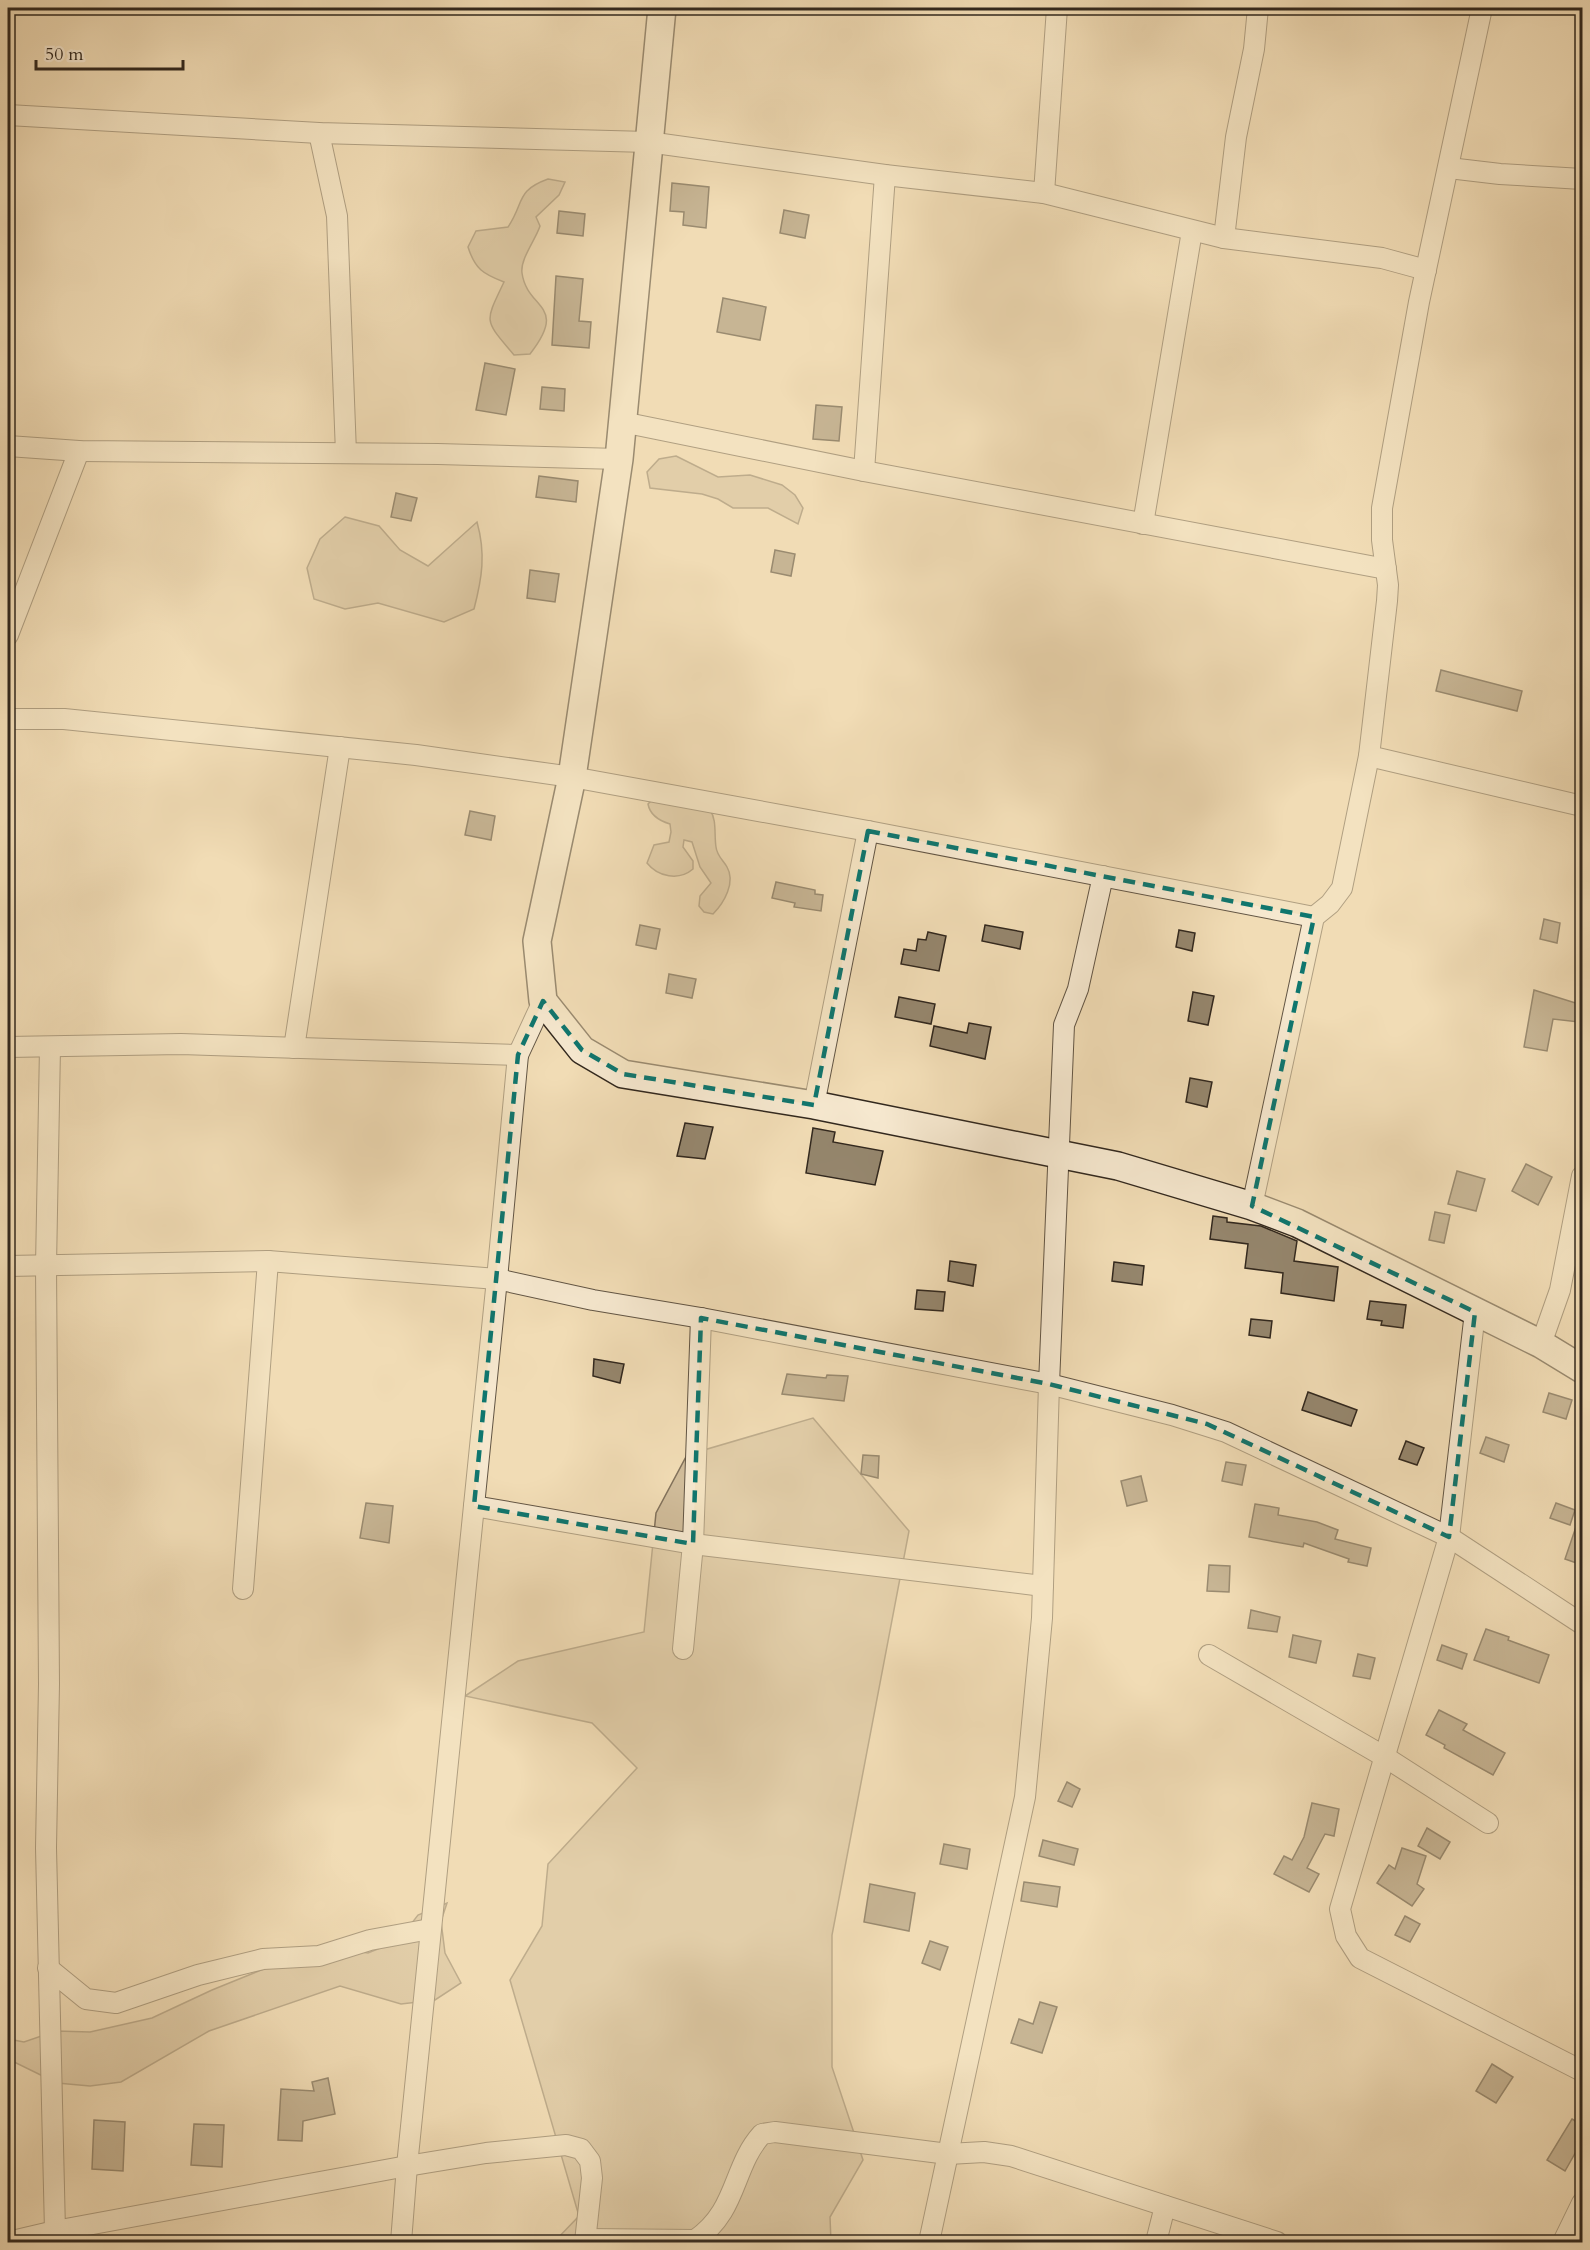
<svg xmlns="http://www.w3.org/2000/svg" width="1590" height="2250" viewBox="0 0 1590 2250" font-family="Cardo,serif">
<style>
.green{fill:#d1bd9b;stroke:#82725c;stroke-width:1.5}
.building{fill:#95866d;stroke:#32281e;stroke-width:1.5}
.lines{fill:none;stroke-linecap:round;stroke-linejoin:round}
.street-casing{stroke:#625544;stroke-width:22}
.secondary-casing{stroke:#32281e;stroke-width:30}
.street{stroke:#f6e8cf;stroke-width:20}
.secondary{stroke:#f6e8cf;stroke-width:27}
.marked{fill:none;stroke:#0f766e;stroke-width:4.5;stroke-dasharray:12 8;stroke-linejoin:round}
</style>
<rect width="100%" height="100%" fill="#f1dcb5"/>
<filter id="stains"><feTurbulence type="fractalNoise" baseFrequency=".00333" numOctaves="4"/><feColorMatrix values="0 0 0 0 .2 0 0 0 0 .09 0 0 0 0 .02 0 0 0 .5 -.17"/></filter>
<radialGradient id="worn" r=".72"><stop offset=".6" stop-color="#630" stop-opacity="0"/><stop offset="1" stop-color="#630" stop-opacity=".3"/></radialGradient>
<!-- green -->
<g class="green">
<path d="M 548,179 L 565,182 L 559,195 L 536,217 L 540,226 C 536,239 520,259 522,273 C 527,310 569,304 530,354 L 514,355 C 484,319 484,324 504,282 C 483,274 475,269 468,247 L 476,231 L 508,227 C 525,202 515,191 548,179 Z"/>
<polygon points="676,456 718,477 750,475 782,485 795,495 803,508 798,524 768,508 733,508 718,499 702,494 650,488 647,472 659,459"/>
<path d="M 345,517 L 379,526 L 400,550 L 428,566 L 477,522 C 486,554 482,578 474,609 L 444,622 L 378,603 L 345,609 L 314,599 L 307,568 L 320,539 Z"/>
<path d="M 654,798 L 710,810 C 717,820 714,834 716,847 C 717,856 723,860 727,867 C 736,882 724,903 713,914 L 704,912 L 699,906 L 700,896 L 711,883 L 700,867 L 692,842 L 684,840 L 683,847 L 693,861 L 693,869 C 679,881 658,877 647,863 L 654,845 L 669,842 L 671,832 L 670,824 C 660,821 650,815 648,804 Z"/>
<polygon points="813,1418 909,1531 832,1935 832,2067 863,2160 830,2217 831,2242 554,2242 579,2216 510,1980 542,1926 548,1864 637,1768 592,1723 465,1696 518,1661 644,1632 656,1513 687,1455"/>
<polygon points="447,1903 441,1921 445,1953 461,1983 435,2000 401,2004 340,1986 209,2031 121,2082 90,2086 57,2083 8,2059 8,2039 24,2042 56,2031 90,2032 152,2018 212,1990 303,1953 336,1948 368,1953 398,1941 418,1915"/>
</g>
<!-- building -->
<g class="building">
<polygon points="672,183 709,187 706,228 683,225 684,212 670,211"/>
<polygon points="784,210 809,215 805,238 780,233"/>
<polygon points="559,211 585,214 583,236 557,233"/>
<polygon points="556,276 583,279 579,321 591,322 589,348 552,345"/>
<polygon points="723,298 766,307 760,340 717,332"/>
<polygon points="485,363 515,369 506,415 476,410"/>
<polygon points="542,387 565,389 564,411 540,409"/>
<polygon points="816,405 842,407 839,441 813,439"/>
<polygon points="539,476 578,481 576,502 536,497"/>
<polygon points="396,493 417,498 411,521 391,517"/>
<polygon points="775,550 795,554 791,576 771,572"/>
<polygon points="530,570 559,574 555,602 527,598"/>
<polygon points="1441,670 1522,691 1517,711 1436,691"/>
<polygon points="470,811 495,816 491,840 465,835"/>
<polygon points="776,882 815,890 815,894 823,895 821,911 794,907 795,903 772,898"/>
<polygon points="1544,919 1560,923 1557,943 1540,939"/>
<polygon points="640,925 660,929 656,949 636,945"/>
<polygon points="985,925 1023,932 1020,949 982,941"/>
<polygon points="1179,930 1195,933 1192,951 1176,947"/>
<polygon points="928,932 946,936 939,971 901,964 904,949 916,951 918,939 926,940"/>
<polygon points="669,974 696,979 692,998 666,993"/>
<polygon points="1534,990 1582,1005 1579,1022 1553,1019 1547,1051 1524,1047"/>
<polygon points="1193,992 1214,996 1208,1025 1188,1021"/>
<polygon points="899,997 935,1004 931,1024 895,1017"/>
<polygon points="969,1023 991,1027 985,1059 930,1046 934,1026 967,1033"/>
<polygon points="1190,1078 1212,1082 1207,1107 1186,1102"/>
<polygon points="685,1123 713,1127 705,1159 677,1156"/>
<polygon points="813,1128 835,1132 833,1142 883,1151 875,1185 806,1173"/>
<polygon points="1526,1164 1552,1177 1538,1205 1512,1191"/>
<polygon points="1457,1171 1485,1179 1476,1211 1448,1204"/>
<polygon points="1435,1212 1450,1215 1444,1243 1429,1240"/>
<polygon points="1213,1216 1227,1218 1227,1222 1261,1226 1297,1241 1294,1261 1338,1267 1334,1301 1281,1293 1283,1273 1245,1268 1248,1244 1210,1239"/>
<polygon points="950,1261 976,1265 973,1286 948,1281"/>
<polygon points="1114,1262 1144,1266 1142,1285 1112,1281"/>
<polygon points="917,1290 945,1292 943,1311 915,1309"/>
<polygon points="1370,1301 1406,1305 1403,1328 1381,1325 1382,1321 1367,1319"/>
<polygon points="1251,1319 1272,1321 1270,1338 1249,1335"/>
<polygon points="594,1359 624,1364 620,1383 593,1376"/>
<polygon points="787,1374 826,1378 827,1375 848,1376 844,1401 782,1394"/>
<polygon points="1308,1392 1357,1410 1351,1426 1302,1410"/>
<polygon points="1549,1393 1572,1400 1566,1419 1543,1412"/>
<polygon points="1486,1437 1509,1445 1504,1462 1480,1453"/>
<polygon points="1406,1441 1424,1448 1417,1465 1399,1459"/>
<polygon points="863,1455 879,1456 878,1478 861,1474"/>
<polygon points="1226,1462 1246,1465 1242,1485 1222,1481"/>
<polygon points="1141,1476 1147,1501 1127,1506 1121,1481"/>
<polygon points="366,1503 393,1506 389,1543 360,1538"/>
<polygon points="1556,1503 1575,1510 1570,1525 1550,1518"/>
<polygon points="1255,1504 1279,1508 1278,1515 1317,1522 1338,1530 1335,1539 1371,1548 1367,1566 1348,1562 1349,1559 1304,1543 1303,1547 1249,1537"/>
<polygon points="1580,1515 1582,1516 1582,1565 1565,1559"/>
<polygon points="1209,1565 1230,1566 1229,1592 1207,1591"/>
<polygon points="1251,1610 1280,1617 1277,1632 1248,1628"/>
<polygon points="1486,1629 1509,1637 1508,1640 1549,1655 1539,1683 1474,1660"/>
<polygon points="1293,1635 1321,1641 1316,1663 1289,1657"/>
<polygon points="1442,1645 1467,1654 1462,1669 1437,1660"/>
<polygon points="1358,1654 1375,1658 1370,1679 1353,1676"/>
<polygon points="1439,1710 1467,1724 1463,1730 1505,1753 1493,1775 1444,1748 1445,1745 1426,1735"/>
<polygon points="1067,1782 1080,1789 1072,1807 1058,1801"/>
<polygon points="1312,1803 1339,1809 1334,1836 1325,1834 1307,1868 1319,1874 1309,1892 1274,1874 1284,1856 1292,1860 1304,1837"/>
<polygon points="1427,1828 1450,1842 1440,1859 1418,1846"/>
<polygon points="1043,1840 1078,1849 1074,1865 1039,1856"/>
<polygon points="944,1844 970,1849 967,1869 940,1864"/>
<polygon points="1402,1848 1426,1856 1417,1884 1424,1889 1412,1906 1377,1883 1389,1865 1395,1869"/>
<polygon points="1024,1882 1060,1887 1057,1907 1021,1901"/>
<polygon points="870,1884 915,1893 909,1931 864,1922"/>
<polygon points="1405,1916 1420,1924 1410,1942 1395,1935"/>
<polygon points="930,1941 948,1947 940,1970 922,1963"/>
<polygon points="1040,2002 1057,2007 1042,2053 1011,2043 1019,2019 1033,2024"/>
<polygon points="1492,2064 1513,2077 1496,2103 1476,2091"/>
<polygon points="328,2078 335,2114 303,2121 302,2141 278,2140 281,2089 314,2091 312,2082"/>
<polygon points="1572,2119 1582,2125 1582,2141 1565,2171 1547,2160"/>
<polygon points="94,2120 125,2122 123,2171 92,2169"/>
<polygon points="194,2124 224,2125 222,2167 191,2165"/>
</g>
<g class="lines">
<!-- street casing -->
<g class="street-casing">
<g id="street">
<polyline points="8,115 319,133 648,142 885,175 1044,193 1224,238 1382,258 1426,270"/>
<polyline points="319,133 337,216 346,453"/>
<polyline points="1449,168 1500,174 1582,179"/>
<polyline points="1044,193 1057,8"/>
<polyline points="1224,238 1236,137 1254,49 1258,8"/>
<polyline points="622,422 864,471 1386,569"/>
<polyline points="8,446 79,451 438,454 619,459"/>
<polyline points="864,471 885,175"/>
<polyline points="1143,524 1192,231"/>
<polyline points="8,635 79,451"/>
<polyline points="8,719 64,719 416,755 572,777 868,831 1314,917"/>
<polyline points="1369,756 1582,806"/>
<polyline points="8,1047 181,1044 518,1055 543,1001"/>
<polyline points="50,1047 46,1266 49,1684 46,1848 55,2231"/>
<polyline points="294,1048 340,747"/>
<polyline points="814,1105 868,831"/>
<polyline points="1252,1206 1314,917 1330,904 1342,888 1369,756 1387,601 1388,585 1382,540 1382,508 1419,302 1482,8"/>
<polyline points="8,1266 268,1261 497,1279 593,1300 701,1318 1049,1384 1172,1415 1226,1432 1449,1537 1582,1624"/>
<polyline points="1475,1312 1449,1537 1340,1909 1346,1936 1360,1958 1582,2071"/>
<polyline points="1541,1344 1560,1290 1582,1176"/>
<polyline points="474,1506 693,1544 1043,1586"/>
<polyline points="243,1589 268,1261"/>
<polyline points="683,1649 693,1544 701,1318"/>
<polyline points="1209,1655 1385,1757 1488,1823"/>
<polyline points="48,1968 86,1999 116,2003 198,1975 263,1959 319,1956 370,1940 430,1929"/>
<path d="M 585,2239 L 695,2240 C 738,2211 732,2167 762,2134 L 775,2132 L 948,2154 L 984,2152 L 1011,2156 L 1277,2242"/>
<polyline points="8,2242 55,2231 407,2166 486,2153 566,2145 581,2149 590,2161 592,2178 585,2242"/>
<polyline points="401,2242 407,2166 497,1279 518,1055"/>
<polyline points="929,2242 1025,1797 1042,1618 1049,1384 1064,1025 1078,989 1103,876"/>
<polyline points="1156,2242 1165,2206"/>
<polyline points="1563,2242 1582,2203"/>
</g>
</g>
<!-- secondary casing -->
<g class="secondary-casing">
<polyline id="secondary" points="662,8 619,459 572,777 537,941 543,1001 582,1050 623,1074 814,1105 1118,1166 1252,1206 1297,1223 1541,1344 1582,1369"/>
</g>
<!-- street -->
<use href="#street" class="street"/>
<!-- secondary -->
<use href="#secondary" class="secondary"/>
</g>
<!-- marked area -->
<path d="M0 0H1590V2250H0ZM 868,831 L 1314,917 L 1252,1206 L 1475,1312 L 1449,1537 L 1207,1424 L 1049,1384 L 701,1318 L 693,1544 L 474,1506 L 518,1055 L 543,1001 L 582,1050 L 623,1074 L 814,1105 Z" fill="#f1dcb5" fill-opacity=".55" fill-rule="evenodd"/>
<path class="marked" d="M 868,831 L 1314,917 L 1252,1206 L 1475,1312 L 1449,1537 L 1207,1424 L 1049,1384 L 701,1318 L 693,1544 L 474,1506 L 518,1055 L 543,1001 L 582,1050 L 623,1074 L 814,1105 Z"/>
<!-- margin -->
<rect width="1590" height="2250" fill="none" stroke="#f1dcb5" stroke-width="30"/>
<rect x="9" y="9" width="1572" height="2232" fill="none" stroke="#32281e" stroke-width="3"/>
<rect x="15" y="15" width="1560" height="2220" fill="none" stroke="#32281e" stroke-width="1.5"/>
<!-- scale -->
<path d="M36 60v9h147v-9" fill="none" stroke="#32281e" stroke-width="3"/>
<text x="45" y="60" font-size="18" fill="#32281e" stroke="#f6e8cf" stroke-width="4.5" paint-order="stroke">50 m</text>
<rect width="100%" height="100%" filter="url(#stains)"/>
<rect width="100%" height="100%" fill="url(#worn)"/>
</svg>
